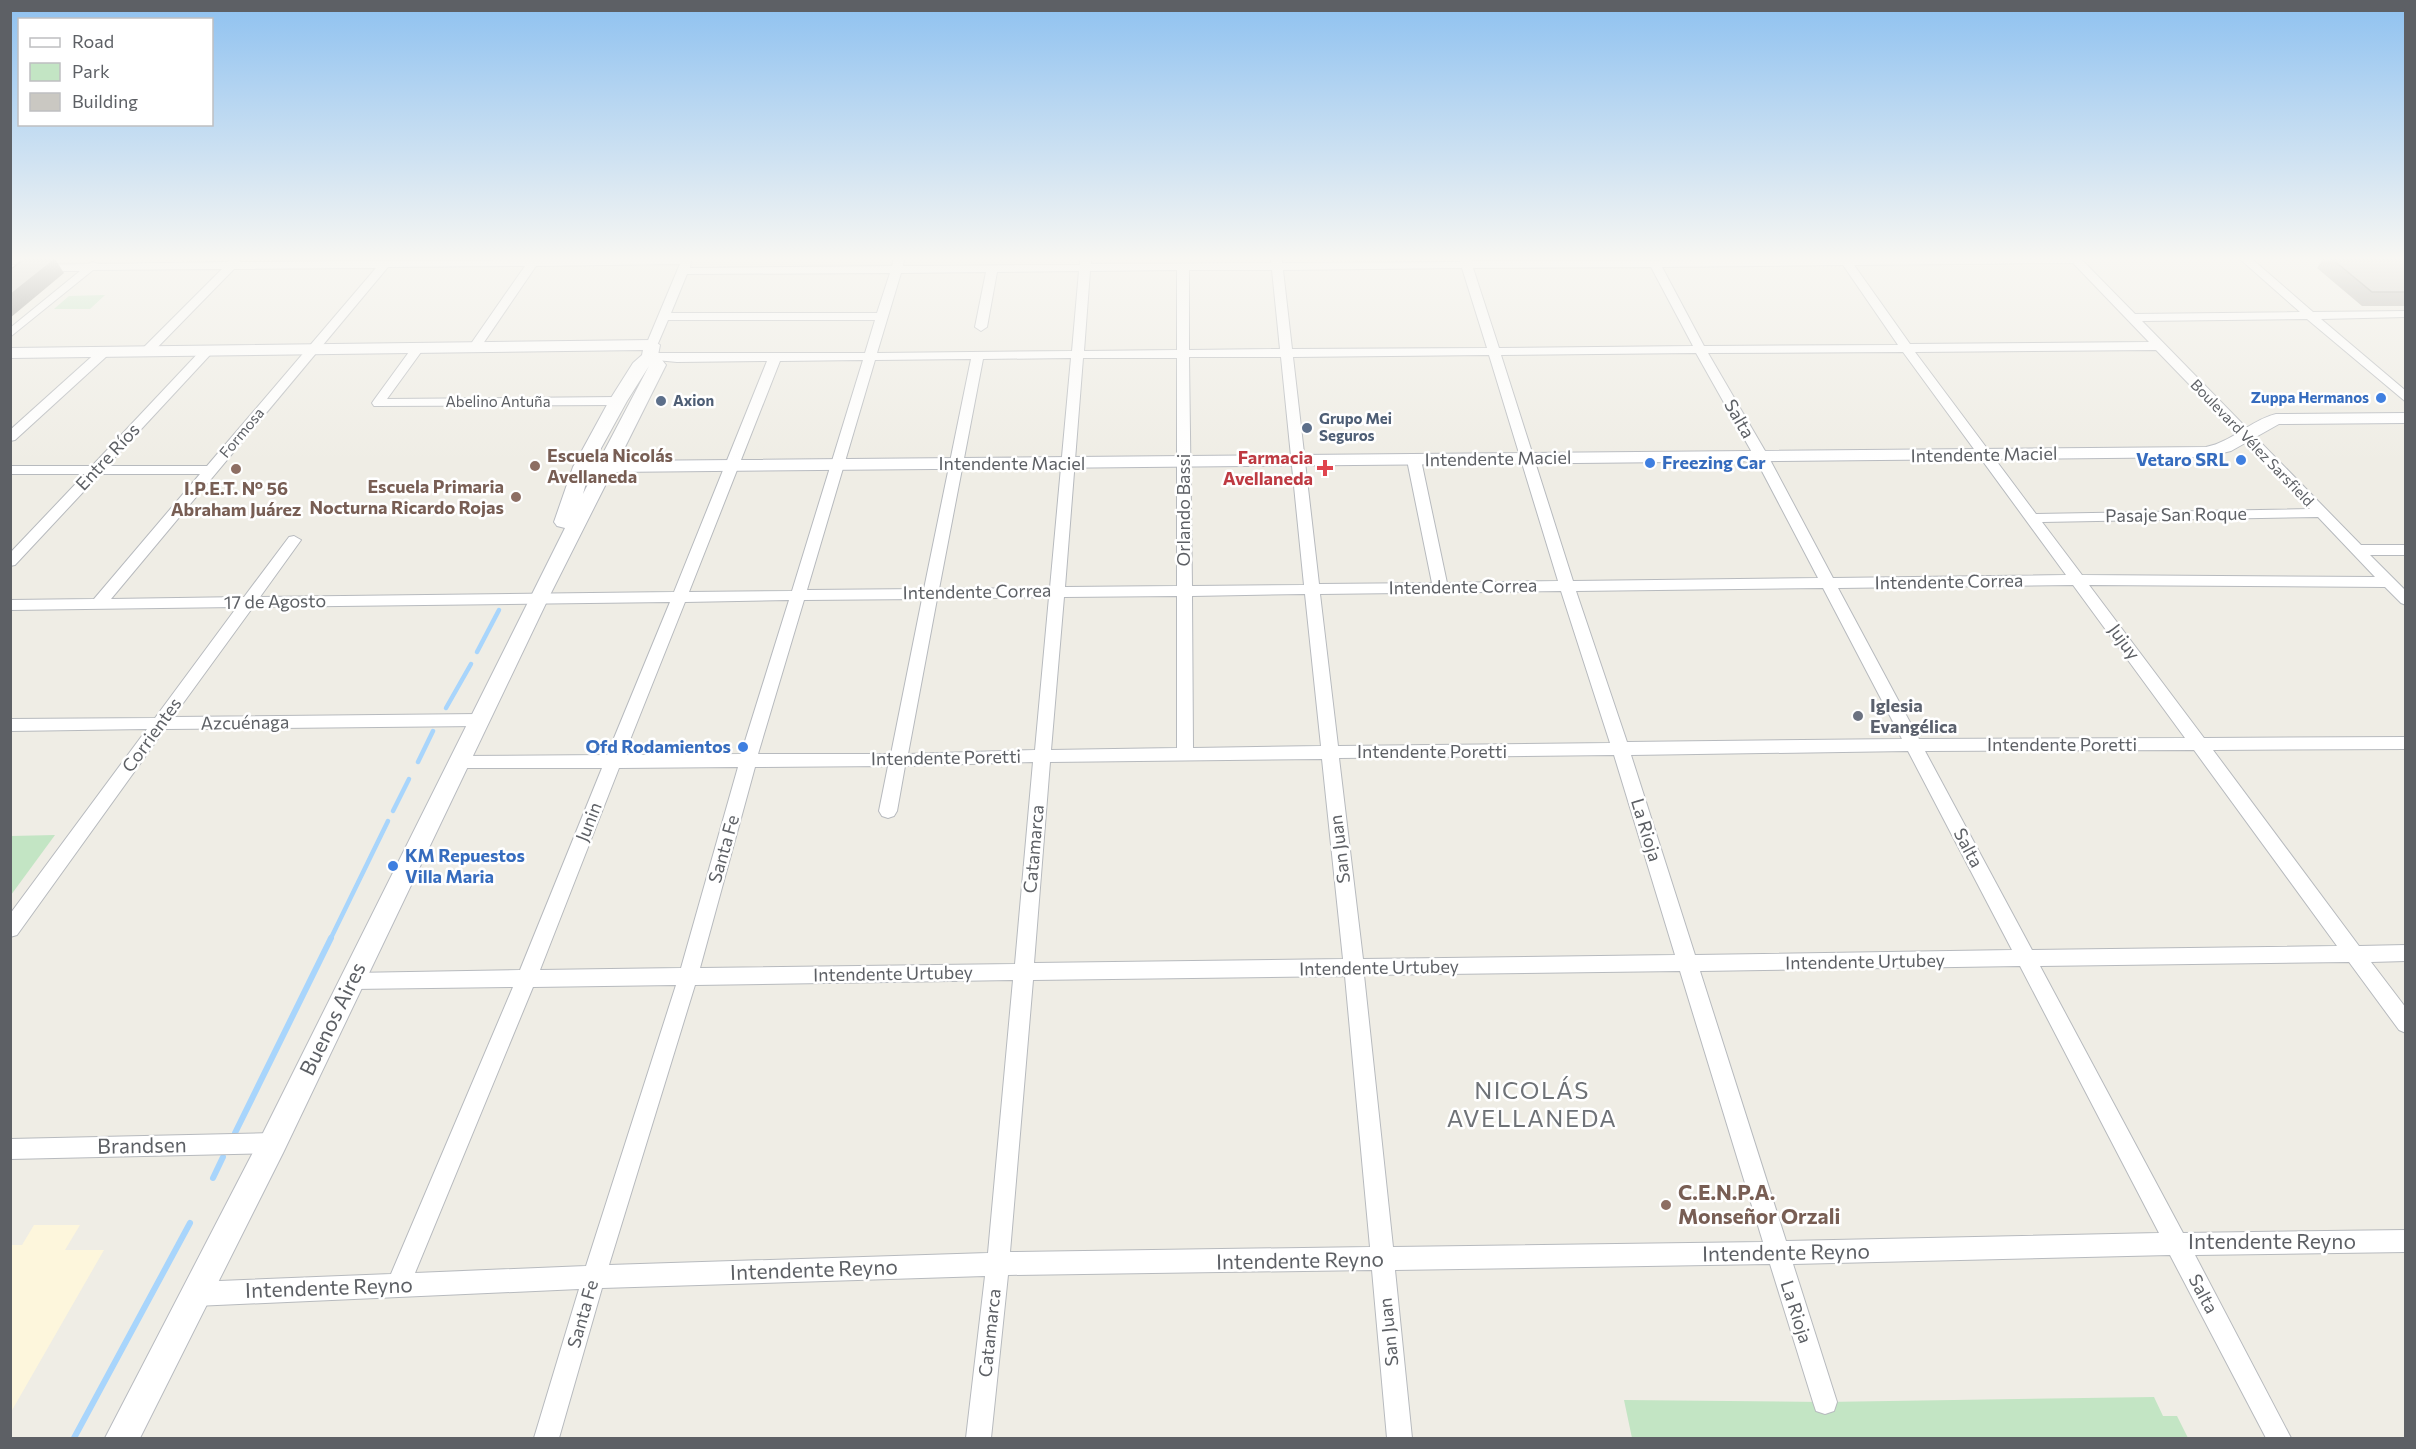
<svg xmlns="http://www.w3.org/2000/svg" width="2416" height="1449" viewBox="0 0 2416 1449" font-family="Commissioner,sans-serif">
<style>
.commercial{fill:#fdf6dc}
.green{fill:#c3e5c4}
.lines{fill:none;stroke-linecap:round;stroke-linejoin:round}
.stream-far1{stroke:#a8d5fc;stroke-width:4.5}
.stream{stroke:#a8d5fc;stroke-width:6}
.minor-casing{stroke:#b7babe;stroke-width:2}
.secondary-casing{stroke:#b8bbc0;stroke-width:2}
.minor{fill:#fff;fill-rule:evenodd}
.secondary{fill:#fff;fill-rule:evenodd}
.wall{fill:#aeaca7}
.shaded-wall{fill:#8d8c88}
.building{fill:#cac8c2;stroke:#8d8c88;stroke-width:1.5}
.shop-dot{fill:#3f7fe0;stroke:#fff;stroke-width:2}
.service-dot{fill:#5c6f8a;stroke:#fff;stroke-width:2}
.education-dot{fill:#8d6e63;stroke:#fff;stroke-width:2}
.health-dot{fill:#e0444e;stroke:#fff;stroke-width:2}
.worship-dot{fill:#6b7280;stroke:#fff;stroke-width:2}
.labels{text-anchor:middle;stroke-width:5;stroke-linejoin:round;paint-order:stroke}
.far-shop-label{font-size:15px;font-weight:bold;fill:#366cbe;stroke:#fff;text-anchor:end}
.far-service-label{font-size:15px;font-weight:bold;fill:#4e5e75;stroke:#fff;text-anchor:start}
.far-street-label{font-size:15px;fill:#5d6065;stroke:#fff}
.street-label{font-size:18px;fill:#5d6065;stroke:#fff}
.education-label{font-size:18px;font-weight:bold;fill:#785e54;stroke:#fff;text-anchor:start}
.health-label{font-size:18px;font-weight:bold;fill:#be3a42;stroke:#fff;text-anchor:end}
.shop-label{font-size:18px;font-weight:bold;fill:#366cbe;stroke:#fff;text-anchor:end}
.worship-label{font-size:18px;font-weight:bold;fill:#5b616d;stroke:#fff;text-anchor:start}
.near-street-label{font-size:21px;fill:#5d6065;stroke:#fff}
.near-education-label{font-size:21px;font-weight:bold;fill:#785e54;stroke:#fff;text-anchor:start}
.near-neighbourhood-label{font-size:24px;letter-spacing:1.5px;fill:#6e7277;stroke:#fff}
</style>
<rect width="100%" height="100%" fill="#efede5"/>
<!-- commercial -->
<polygon class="commercial" points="34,1225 80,1225 65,1250 104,1250 11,1412 11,1245 22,1245"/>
<!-- green -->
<g class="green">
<polygon points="105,295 90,309 54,309 69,296"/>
<polygon points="55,835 11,895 11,836"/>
<polygon points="2154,1397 2163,1416 2177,1416 2188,1438 1632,1438 1624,1400 1825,1402"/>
</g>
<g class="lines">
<!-- stream-far1 -->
<g class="stream-far1">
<polyline points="477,652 499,610"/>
<polyline points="446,708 471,664"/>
<polyline points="418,762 433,731"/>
<polyline points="393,811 409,779"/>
<polyline points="330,940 388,821"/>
</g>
<!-- stream -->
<g class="stream">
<polyline points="235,1133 331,938"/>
<polyline points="213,1178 223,1157"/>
<polyline points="74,1438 190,1223"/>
</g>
<!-- minor casing -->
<g class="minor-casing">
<g id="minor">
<path d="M 232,259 L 239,260 L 240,262 L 691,259 L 690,268 L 892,266 L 894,259 L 904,259 L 903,266 L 1080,265 L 1080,259 L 1091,259 L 1091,264 L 1271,263 L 1271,259 L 1282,259 L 1282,263 L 1460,262 L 1460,259 L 1471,259 L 1471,261 L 2081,259 L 2135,314 L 2300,312 L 2240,259 L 2252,259 L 2313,312 L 2406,311 L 2406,317 L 2321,319 L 2406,391 L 2406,402 L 2307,319 L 2142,321 L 2361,545 L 2406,545 L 2406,555 L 2370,555 L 2406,591 L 2406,605 L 2401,603 L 2385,587 L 2089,585 L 2204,738 L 2406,737 L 2406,749 L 2213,750 L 2359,946 L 2406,945 L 2406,961 L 2371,962 L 2406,1008 L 2406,1033 L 2399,1030 L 2349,962 L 2040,966 L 2183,1233 L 2406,1230 L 2406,1252 L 2195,1255 L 2291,1438 L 2266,1438 L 2170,1255 L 1793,1264 L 1837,1402 L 1834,1411 L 1825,1414 L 1816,1411 L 1813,1402 L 1770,1264 L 1395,1270 L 1412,1438 L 1387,1438 L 1372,1270 L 1008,1275 L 991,1438 L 966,1438 L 985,1276 L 602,1288 L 559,1438 L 534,1438 L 579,1289 L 195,1306 L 187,1302 L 183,1294 L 187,1286 L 195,1282 L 391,1274 L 513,987 L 352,989 L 345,987 L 342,981 L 345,975 L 352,973 L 520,970 L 602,768 L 459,768 L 453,766 L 451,762 L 453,758 L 459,756 L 607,755 L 670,602 L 253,607 L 173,717 L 479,714 L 485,716 L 487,720 L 485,724 L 479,726 L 165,729 L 17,935 L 10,937 L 10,914 L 147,729 L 10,731 L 10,719 L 155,718 L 237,607 L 10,610 L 10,600 L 94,599 L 200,474 L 100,474 L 15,565 L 10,566 L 10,553 L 85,474 L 10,474 L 10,466 L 92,466 L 202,349 L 206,348 L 212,352 L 210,355 L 107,466 L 207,466 L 376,268 L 234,269 L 149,356 L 141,356 L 141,350 L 222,269 L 93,270 L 10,337 L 10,328 L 80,271 L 10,271 L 10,265 L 88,264 L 93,262 L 98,264 L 228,262 ZM 2073,263 L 2149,342 L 1910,344 L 1854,265 ZM 680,264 L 646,345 L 648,348 L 656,348 L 668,320 L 875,320 L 865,353 L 646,353 L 646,359 L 677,362 L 767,361 L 674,592 L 260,597 L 301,540 L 294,536 L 289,537 L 244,597 L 111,599 L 388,267 L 525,266 L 468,348 L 474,352 L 478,351 L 536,266 ZM 1843,265 L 1898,345 L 1704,346 L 1662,267 ZM 1651,267 L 1693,346 L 1499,348 L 1473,268 ZM 1462,268 L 1487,348 L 1292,349 L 1283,270 ZM 1177,270 L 1177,350 L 1084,351 L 1090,271 ZM 1189,270 L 1272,270 L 1280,349 L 1189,350 ZM 1079,271 L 1072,351 L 877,353 L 901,273 L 986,272 L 975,327 L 981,331 L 987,327 L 997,272 ZM 890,273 L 877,313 L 671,313 L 687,274 ZM 2156,350 L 2310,509 L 2036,514 L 1915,352 ZM 1903,352 L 2066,575 L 1833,578 L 1768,456 L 1708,353 ZM 1696,353 L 1754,456 L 1818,578 L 1573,581 L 1501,355 ZM 1489,355 L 1558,581 L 1447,583 L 1421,460 L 1414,456 L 1407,460 L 1432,583 L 1319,584 L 1293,357 ZM 1189,357 L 1281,357 L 1304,585 L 1192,586 ZM 1071,358 L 1050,588 L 939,589 L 983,359 ZM 1083,358 L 1177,358 L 1177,586 L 1065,587 ZM 971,359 L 924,589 L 807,590 L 875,360 ZM 863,360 L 792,591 L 689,592 L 780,361 ZM 2318,517 L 2375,577 L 2082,575 L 2042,522 ZM 2073,585 L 2185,738 L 1919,739 L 1838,588 ZM 1823,588 L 1902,739 L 1627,742 L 1576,591 ZM 1561,591 L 1610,743 L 1338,746 L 1320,594 ZM 1305,594 L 1321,746 L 1193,748 L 1192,596 ZM 1177,596 L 1177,748 L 1051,750 L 1064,597 ZM 1049,597 L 1035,750 L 908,754 L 937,599 ZM 922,599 L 891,754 L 758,754 L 804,600 ZM 789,600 L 741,754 L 624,755 L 685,602 ZM 2194,750 L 2337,946 L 2032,950 L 1925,751 ZM 1908,751 L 2012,950 L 1695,955 L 1631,755 ZM 1614,755 L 1675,955 L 1363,959 L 1339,758 ZM 1322,759 L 1343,959 L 1034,963 L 1050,762 ZM 1033,762 L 1015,964 L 700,968 L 755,767 L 888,766 L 879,811 L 882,816 L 888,818 L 894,816 L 897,811 L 905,766 ZM 738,767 L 681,968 L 540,970 L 619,768 ZM 2020,966 L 2159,1233 L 1786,1241 L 1700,971 ZM 1680,971 L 1763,1242 L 1393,1247 L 1364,975 ZM 1345,976 L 1370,1247 L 1010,1252 L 1033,980 ZM 1013,980 L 988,1253 L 609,1265 L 695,985 ZM 676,985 L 586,1266 L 415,1273 L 533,987 Z"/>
<polygon points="418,344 424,348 387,399 618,397 624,401 618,405 374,406 372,403 374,400 414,345"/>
<polygon points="103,349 107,350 107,356 15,440 10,441 10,430 99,350"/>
<polygon points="273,1133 281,1136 284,1143 281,1150 273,1153 10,1159 10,1139"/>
</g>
</g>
<!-- secondary casing -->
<g class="secondary-casing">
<path id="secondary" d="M 652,340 L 660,345 L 658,355 L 666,365 L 618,461 L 2206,447 C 2232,442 2251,420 2276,414 L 2406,413 L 2406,423 L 2279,424 L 2231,451 L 2206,457 L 612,472 L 549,597 L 283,1153 L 140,1438 L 105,1438 L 263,1133 L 565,528 L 557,526 L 554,522 L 573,467 L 609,401 L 633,363 L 642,355 L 643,350 L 10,358 L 10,348 ZM 649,366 L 599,461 L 594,461 L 627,401 ZM 589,472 L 594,472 L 583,494 Z"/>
</g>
<!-- minor -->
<use href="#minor" class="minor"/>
<!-- secondary -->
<use href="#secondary" class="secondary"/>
</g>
<!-- wall -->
<polygon class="wall" points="2323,259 2406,259 2406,306 2362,306 2317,268"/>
<!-- shaded-wall -->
<polygon class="shaded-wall" points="55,259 64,273 10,318 10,295"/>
<!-- building -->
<g class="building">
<polygon points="24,259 55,259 10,295 10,270"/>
<polygon points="2332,259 2406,259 2406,292 2372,292"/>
</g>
<!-- sky -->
<linearGradient id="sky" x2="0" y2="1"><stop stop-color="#8ec1f0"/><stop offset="0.56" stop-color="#f8f7f3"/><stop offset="1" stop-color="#f8f7f3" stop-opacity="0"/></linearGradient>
<rect width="2416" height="462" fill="url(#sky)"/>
<!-- markers -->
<g class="shop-dot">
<circle cx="2381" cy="398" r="6"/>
<circle cx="2241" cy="460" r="6"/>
<circle cx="1650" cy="463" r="6"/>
<circle cx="743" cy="747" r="6"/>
<circle cx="393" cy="866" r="6"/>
</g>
<g class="service-dot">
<circle cx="661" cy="401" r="6"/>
<circle cx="1307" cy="428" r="6"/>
</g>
<g class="education-dot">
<circle cx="535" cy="466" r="6"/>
<circle cx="236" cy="469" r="6"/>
<circle cx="516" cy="497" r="6"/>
<circle cx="1666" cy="1205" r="6"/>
</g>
<path class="health-dot" d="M1322 459h6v6h6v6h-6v6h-6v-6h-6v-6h6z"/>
<circle class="worship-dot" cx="1858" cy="716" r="6"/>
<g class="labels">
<!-- far-shop labels -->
<g class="far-shop-label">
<text x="2369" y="403">Zuppa Hermanos</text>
</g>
<!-- far-service labels -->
<g class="far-service-label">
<text x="673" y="406">Axion</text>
<text x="1319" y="424">Grupo Mei<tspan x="1319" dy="17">Seguros</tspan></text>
</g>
<!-- far-street labels -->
<g class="far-street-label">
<text x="498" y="407">Abelino Antuña</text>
<text transform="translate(242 433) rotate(-50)" y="5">Formosa</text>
<text transform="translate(2252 443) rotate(46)" y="5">Boulevard Vélez Sarsfield</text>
</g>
<!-- street labels -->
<g class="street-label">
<text transform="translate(1739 419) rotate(60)" y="6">Salta</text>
<text transform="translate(1984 455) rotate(-1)" y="6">Intendente Maciel</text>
<text transform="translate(108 457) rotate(-47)" y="6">Entre Ríos</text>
<text transform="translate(1498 459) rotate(-1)" y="6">Intendente Maciel</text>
<text x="1012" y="470">Intendente Maciel</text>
<text transform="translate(1184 510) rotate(-90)" y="6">Orlando Bassi</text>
<text transform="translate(2176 515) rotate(-1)" y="6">Pasaje San Roque</text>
<text transform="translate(1949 582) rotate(-1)" y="6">Intendente Correa</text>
<text transform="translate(1463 587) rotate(-1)" y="6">Intendente Correa</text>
<text transform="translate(977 592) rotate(-1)" y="6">Intendente Correa</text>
<text transform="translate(275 602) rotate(-1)" y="6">17 de Agosto</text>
<text transform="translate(2124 642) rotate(54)" y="6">Jujuy</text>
<text transform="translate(245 723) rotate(-1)" y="6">Azcuénaga</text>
<text transform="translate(152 735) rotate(-54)" y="6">Corrientes</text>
<text x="2062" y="751">Intendente Poretti</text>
<text x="1432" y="758">Intendente Poretti</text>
<text transform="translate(946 758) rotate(-1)" y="6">Intendente Poretti</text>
<text transform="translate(589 822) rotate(-68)" y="6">Junin</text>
<text transform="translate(1646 830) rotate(73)" y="6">La Rioja</text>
<text transform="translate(1968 848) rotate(62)" y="6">Salta</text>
<text transform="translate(724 849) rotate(-74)" y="6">Santa Fe</text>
<text transform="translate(1034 849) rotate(-85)" y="6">Catamarca</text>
<text transform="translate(1340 849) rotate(-97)" y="6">San Juan</text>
<text transform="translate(1865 962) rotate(-1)" y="6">Intendente Urtubey</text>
<text transform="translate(1379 968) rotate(-1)" y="6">Intendente Urtubey</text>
<text transform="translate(893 974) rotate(-1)" y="6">Intendente Urtubey</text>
<text transform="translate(2203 1294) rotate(62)" y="6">Salta</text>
<text transform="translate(1796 1312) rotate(72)" y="6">La Rioja</text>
<text transform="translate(583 1314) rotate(-74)" y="6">Santa Fe</text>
<text transform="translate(1389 1332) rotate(-96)" y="6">San Juan</text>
<text transform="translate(990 1333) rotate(-84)" y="6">Catamarca</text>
</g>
<!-- education labels -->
<g class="education-label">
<text x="547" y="462">Escuela Nicolás<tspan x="547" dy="21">Avellaneda</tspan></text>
<text x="504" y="493" text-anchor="end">Escuela Primaria<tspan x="504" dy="21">Nocturna Ricardo Rojas</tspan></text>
<text x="236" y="495" text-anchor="middle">I.P.E.T. Nº 56<tspan x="236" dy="21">Abraham Juárez</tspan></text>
</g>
<!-- health labels -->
<g class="health-label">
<text x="1313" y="464">Farmacia<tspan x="1313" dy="21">Avellaneda</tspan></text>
</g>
<!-- shop labels -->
<g class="shop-label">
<text x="2229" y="466">Vetaro SRL</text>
<text x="1662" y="469" text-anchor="start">Freezing Car</text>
<text x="731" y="753">Ofd Rodamientos</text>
<text x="405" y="862" text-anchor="start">KM Repuestos<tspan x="405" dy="21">Villa Maria</tspan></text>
</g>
<!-- worship labels -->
<g class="worship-label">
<text x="1870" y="712">Iglesia<tspan x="1870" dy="21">Evangélica</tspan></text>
</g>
<!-- near-street labels -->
<g class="near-street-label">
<text transform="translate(333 1019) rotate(-64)" y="7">Buenos Aires</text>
<text transform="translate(142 1146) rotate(-1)" y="7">Brandsen</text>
<text x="2272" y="1249">Intendente Reyno</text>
<text transform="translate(1786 1253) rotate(-1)" y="7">Intendente Reyno</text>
<text transform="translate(1300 1261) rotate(-1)" y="7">Intendente Reyno</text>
<text transform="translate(814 1270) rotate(-2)" y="7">Intendente Reyno</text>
<text transform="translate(329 1288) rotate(-2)" y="7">Intendente Reyno</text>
</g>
<!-- near-education labels -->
<g class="near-education-label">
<text x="1678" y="1200">C.E.N.P.A.<tspan x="1678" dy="24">Monseñor Orzali</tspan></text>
</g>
<!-- near-neighbourhood labels -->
<g class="near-neighbourhood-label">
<text x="1532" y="1099">NICOLÁS<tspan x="1532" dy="28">AVELLANEDA</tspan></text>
</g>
</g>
<!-- border -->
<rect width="2416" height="1449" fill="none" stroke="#5d6065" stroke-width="24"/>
<!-- legend -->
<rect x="18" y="18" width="195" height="108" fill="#ffffff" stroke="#bebfc1" stroke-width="1.5"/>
<rect x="30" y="38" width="30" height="9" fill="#ffffff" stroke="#bebfc1" stroke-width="1.5"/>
<text x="72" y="48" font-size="18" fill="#5d6065">Road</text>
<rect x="30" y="63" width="30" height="18" fill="#c3e5c4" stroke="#bebfc1" stroke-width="1.5"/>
<text x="72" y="78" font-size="18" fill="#5d6065">Park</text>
<rect x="30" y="93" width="30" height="18" fill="#cac8c2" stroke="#bebfc1" stroke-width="1.5"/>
<text x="72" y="108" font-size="18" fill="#5d6065">Building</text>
</svg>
